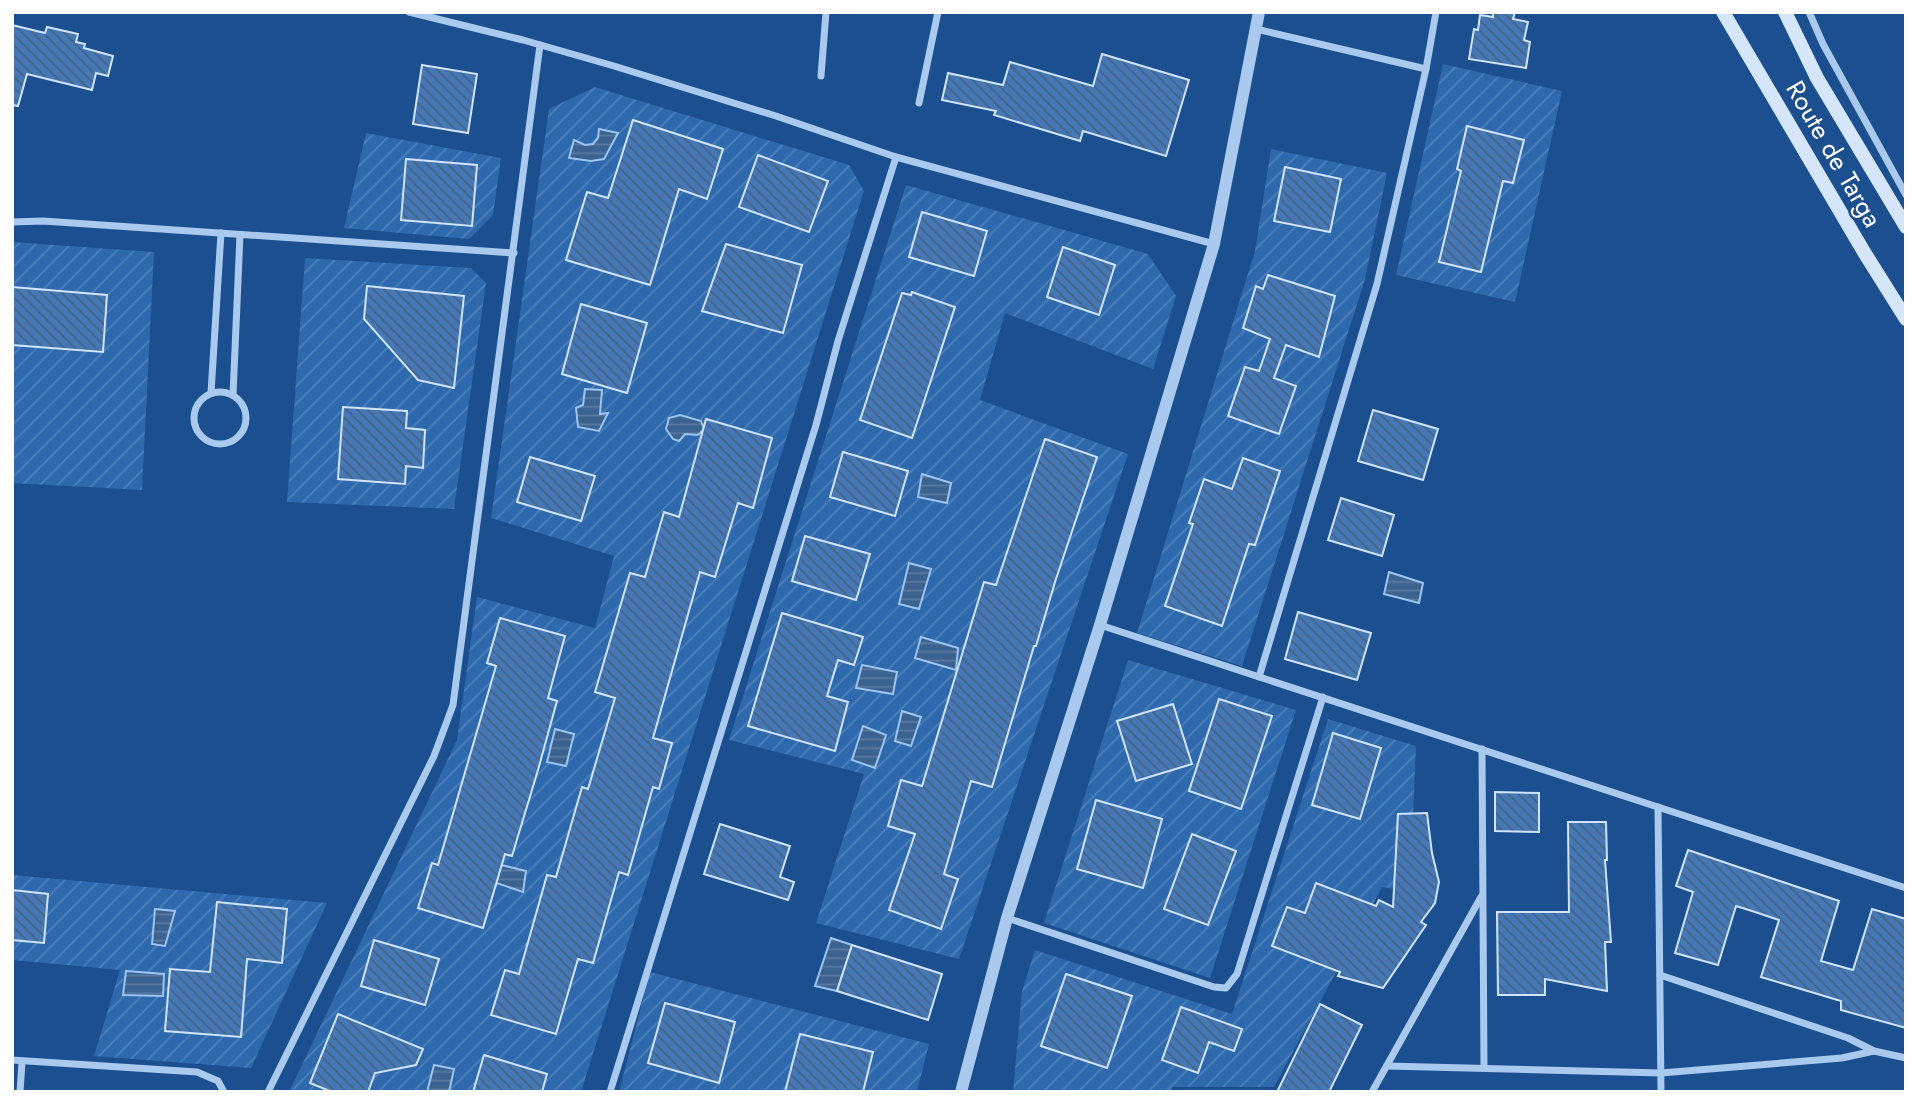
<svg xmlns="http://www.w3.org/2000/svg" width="1918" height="1104" viewBox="0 0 1918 1104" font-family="Jost,sans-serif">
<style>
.garden{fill:url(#garden-furrows)}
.water{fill:url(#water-rules);stroke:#9cc4f0;stroke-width:2}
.building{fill:url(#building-back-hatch);stroke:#cfe3fa;stroke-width:2}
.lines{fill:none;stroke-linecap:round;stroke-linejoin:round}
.minor{stroke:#a9c9ee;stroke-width:7}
.tertiary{stroke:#a9c9ee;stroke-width:12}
.secondary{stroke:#d6e6fa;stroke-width:14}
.labels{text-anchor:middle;stroke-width:5;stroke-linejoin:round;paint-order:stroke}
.street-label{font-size:26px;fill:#fff;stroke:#1b4f8f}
</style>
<defs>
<pattern id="garden-furrows" width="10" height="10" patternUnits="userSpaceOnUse" patternTransform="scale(1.75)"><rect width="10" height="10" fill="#2e69ad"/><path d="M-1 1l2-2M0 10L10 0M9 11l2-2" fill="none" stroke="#4d80b9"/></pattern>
<pattern id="water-rules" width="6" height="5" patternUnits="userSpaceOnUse" patternTransform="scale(1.75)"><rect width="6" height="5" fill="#3c6290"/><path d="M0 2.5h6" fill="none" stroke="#597aa1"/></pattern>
<pattern id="building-back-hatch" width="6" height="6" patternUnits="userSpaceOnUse" patternTransform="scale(1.75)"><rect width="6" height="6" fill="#4478b7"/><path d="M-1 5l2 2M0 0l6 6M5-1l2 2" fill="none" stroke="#486282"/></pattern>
</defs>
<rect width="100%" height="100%" fill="#1b4f8f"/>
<!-- garden -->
<g class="garden">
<polygon points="1443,64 1562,91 1515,302 1396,275"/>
<polygon points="595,87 849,165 864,191 581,1092 289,1092 457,740 477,597 595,628 614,556 491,518 549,109"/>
<polygon points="366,133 501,158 493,215 469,239 344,228"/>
<polygon points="1271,149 1387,173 1365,279 1242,666 1137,633 1255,251"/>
<polygon points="906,185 1148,254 1176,296 1153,369 1005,313 980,400 1128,454 959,959 816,923 864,774 729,740"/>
<polygon points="12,242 154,252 142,490 12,483"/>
<polygon points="305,258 471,268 486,283 454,509 287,502"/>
<polygon points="1128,660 1296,710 1210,978 1044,923"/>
<polygon points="1328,719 1416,746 1410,891 1382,887 1274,1087 1172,1087 1172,1092 1013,1092 1022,991 1035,950 1232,1014"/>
<polygon points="12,875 327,903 251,1068 94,1056 120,970 12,960"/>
<polygon points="650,972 929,1044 917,1092 619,1092"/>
</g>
<!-- water -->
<g class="water">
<polygon points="599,129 618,133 604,159 591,161 569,158 574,140 585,145 593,144 598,138"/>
<polygon points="585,389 602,390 600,414 608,413 599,431 578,427 576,408 583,405"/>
<polygon points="680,415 701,421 704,429 698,435 685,434 679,441 673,439 666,429 669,418"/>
<polygon points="922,474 951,483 947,503 918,497"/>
<polygon points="909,563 931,569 919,609 899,604"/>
<polygon points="1389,572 1423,583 1419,603 1384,594"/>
<polygon points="921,637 958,648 956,670 915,658"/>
<polygon points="862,665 897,672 893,694 856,688"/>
<polygon points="902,711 921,717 911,746 895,741"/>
<polygon points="863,726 886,735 875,768 852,760"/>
<polygon points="555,729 574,734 566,766 547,762"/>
<polygon points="485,861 526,871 523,892 482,878"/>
<polygon points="155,909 175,911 165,946 152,944"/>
<polygon points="831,938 852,945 837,991 815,986"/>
<polygon points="126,971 164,974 163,996 123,995"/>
<polygon points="434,1065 454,1069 449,1092 427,1092"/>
</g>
<!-- building -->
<g class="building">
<polygon points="1493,12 1515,12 1513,19 1528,22 1524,40 1530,42 1526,68 1469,59 1474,29 1478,30 1480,15 1493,17"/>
<polygon points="12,25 45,33 47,27 78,34 76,42 85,44 84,48 113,56 108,76 96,73 92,90 27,74 18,106 12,105"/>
<polygon points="1102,54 1189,80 1166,156 1083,131 1080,141 994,115 996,111 942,100 948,73 1003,85 1010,62 1093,86"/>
<polygon points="422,65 477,74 468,133 413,124"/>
<polygon points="633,120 723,149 707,199 679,189 650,285 566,260 587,192 608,198"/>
<polygon points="1467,126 1524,140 1513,183 1503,181 1481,272 1439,262 1461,171 1457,169"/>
<polygon points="758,155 828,181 809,232 739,207"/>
<polygon points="406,159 477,165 472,226 401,220"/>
<polygon points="1285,167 1341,179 1330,232 1274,221"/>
<polygon points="922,212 987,231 974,276 909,257"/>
<polygon points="726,244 802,265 783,333 702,311"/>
<polygon points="1063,247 1115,265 1099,315 1047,297"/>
<polygon points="1268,275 1335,296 1319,357 1286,345 1274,378 1296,386 1279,434 1228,416 1245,367 1259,371 1270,339 1243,328 1256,286 1263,289"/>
<polygon points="367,286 464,296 454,388 418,380 364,319"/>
<polygon points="12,287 107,295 103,352 12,345"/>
<polygon points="912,292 955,307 912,438 860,420 902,293 911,295"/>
<polygon points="581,304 647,323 627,393 562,374"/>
<polygon points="343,407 407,411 406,428 425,430 423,468 406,466 405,484 338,479"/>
<polygon points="1373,410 1438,429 1423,480 1358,461"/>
<polygon points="706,419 772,438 753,508 738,503 715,577 700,572 653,738 672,743 659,789 653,787 628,875 619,872 593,963 578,959 556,1034 491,1015 505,970 519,974 547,875 556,877 582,787 588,789 615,698 595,692 630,573 645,577 664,512 679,517"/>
<polygon points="1045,439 1097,457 1055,582 1036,646 1034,646 992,787 971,781 944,874 958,879 941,929 889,910 915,834 888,826 901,780 922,786 984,582 996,585"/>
<polygon points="843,452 908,471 895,516 830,497"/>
<polygon points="530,457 595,476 581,521 517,502"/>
<polygon points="1243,458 1280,471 1255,545 1249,544 1222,626 1165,606 1193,524 1189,523 1204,479 1232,489"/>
<polygon points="1341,498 1394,515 1382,556 1328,540"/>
<polygon points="805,536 870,554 856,600 792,581"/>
<polygon points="1298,612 1371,633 1357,680 1285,659"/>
<polygon points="782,613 863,637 854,665 838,660 827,696 848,702 835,751 748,726"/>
<polygon points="500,618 565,636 548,698 557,701 538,770 512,856 505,854 483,928 418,908 432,863 438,865 496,666 487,663"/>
<polygon points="1219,699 1272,716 1241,809 1189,791"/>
<polygon points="1173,704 1192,764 1136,781 1117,721"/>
<polygon points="1333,733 1381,748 1360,819 1312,805"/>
<polygon points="1495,792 1539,793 1539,832 1495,831"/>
<polygon points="1096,800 1162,819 1143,888 1077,869"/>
<polygon points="1427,813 1432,853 1439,882 1435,903 1421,922 1426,925 1383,988 1338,976 1340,972 1272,946 1287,907 1305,913 1316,883 1376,906 1379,900 1393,907 1398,814"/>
<polygon points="1568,822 1606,822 1607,860 1605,860 1611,942 1605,942 1607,991 1545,979 1545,995 1498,995 1497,912 1569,912"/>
<polygon points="720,824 790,846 780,877 794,882 788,900 704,874"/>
<polygon points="1192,834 1236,851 1208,925 1164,909"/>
<polygon points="1688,850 1839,901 1821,961 1853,970 1872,909 1906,919 1906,1028 1841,1010 1841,1001 1761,977 1779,920 1752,911 1736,906 1718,965 1675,953 1693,892 1676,886"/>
<polygon points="12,890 48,894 44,943 12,940"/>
<polygon points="217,902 287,909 282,963 247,959 241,1037 165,1031 170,969 210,972"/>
<polygon points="374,940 439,959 425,1005 361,986"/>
<polygon points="852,945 942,974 928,1020 837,991"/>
<polygon points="1066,974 1132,996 1107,1068 1041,1046"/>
<polygon points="665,1003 735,1022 719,1083 648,1063"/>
<polygon points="1320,1004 1362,1025 1329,1092 1277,1092"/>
<polygon points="1181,1007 1242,1029 1234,1051 1209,1042 1198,1073 1162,1060"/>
<polygon points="338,1014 423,1049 416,1065 375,1073 368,1092 332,1092 310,1083"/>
<polygon points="800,1034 873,1052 863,1092 785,1092"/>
<polygon points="484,1055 547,1074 542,1092 473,1092"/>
</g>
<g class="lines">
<!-- minor -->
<g class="minor">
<polyline points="409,12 523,40 614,66 776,116 896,157 1214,244"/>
<polyline points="1809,12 1823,44 1906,195"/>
<polyline points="1256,29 1426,69"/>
<polyline points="821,76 826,12"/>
<polyline points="919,103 938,12"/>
<polyline points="12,222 43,221 514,253"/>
<circle cx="220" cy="418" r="26"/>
<polyline points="211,393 221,233"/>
<polyline points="233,395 240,235"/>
<polyline points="1100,625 1906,888"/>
<polyline points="1259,677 1377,284 1426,69 1436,12"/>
<polyline points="1482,749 1484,1067"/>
<polyline points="1658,807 1661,1092"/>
<polyline points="1007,918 1214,987 1226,988 1237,974 1323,697"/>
<polyline points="1660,975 1848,1038 1874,1051 1906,1058"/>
<polyline points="12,1060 197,1072 218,1081 224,1092"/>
<polyline points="1387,1066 1661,1073 1842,1058 1874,1051"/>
<polyline points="20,1092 22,1062"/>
<polyline points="268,1092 434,756 453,705 540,45"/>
<polyline points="610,1092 816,425 838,341 896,157"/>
<polyline points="1372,1092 1481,897"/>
</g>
<!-- tertiary -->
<polyline class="tertiary" points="961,1092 1007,918 1100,625 1214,244 1259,12"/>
<!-- secondary -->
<g class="secondary">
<polyline points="1723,12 1864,252 1906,319"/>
<polyline points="1785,12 1817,78 1906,227"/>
</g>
</g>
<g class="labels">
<!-- street labels -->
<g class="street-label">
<text transform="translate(1834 154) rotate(60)" y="9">Route de Targa</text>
</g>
</g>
<!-- border -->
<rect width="1918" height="1104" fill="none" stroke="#ffffff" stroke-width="28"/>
</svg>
